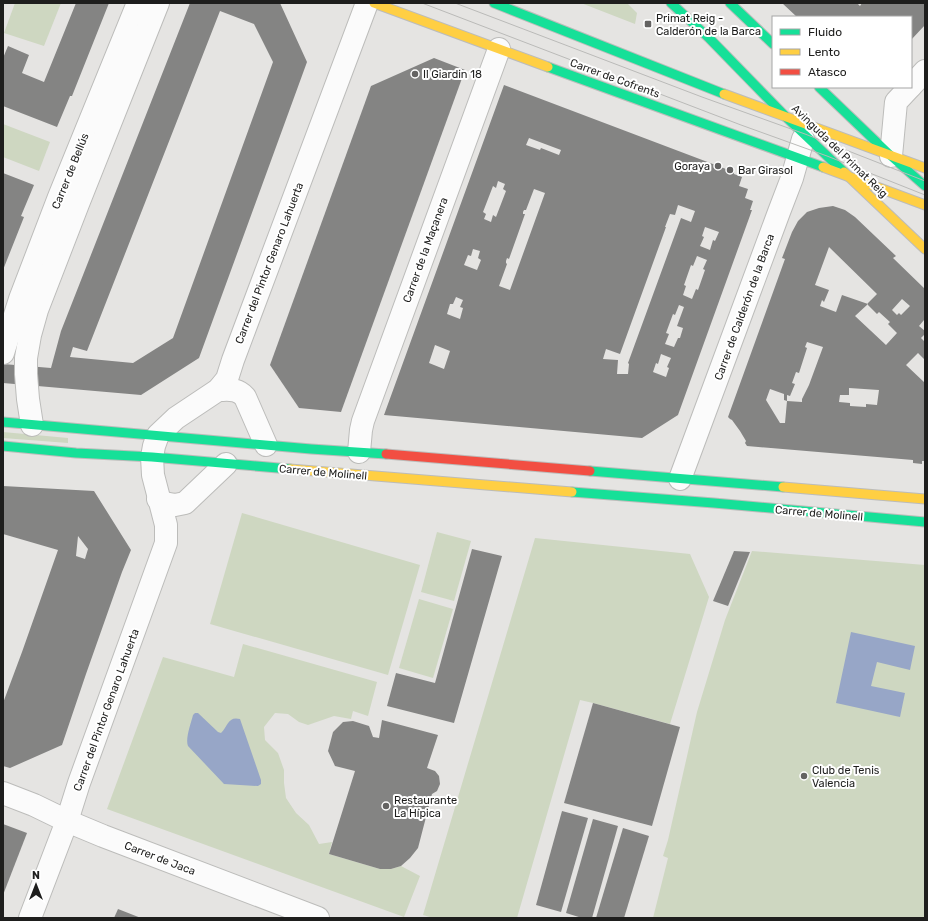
<svg xmlns="http://www.w3.org/2000/svg" width="928" height="921" viewBox="0 0 928 921" font-family="Rubik,sans-serif">
<style>
.green{fill:#ced7c1}
.water{fill:#97a6c7}
.building{fill:#848483;fill-rule:evenodd}
.lines{fill:none;stroke-linecap:round;stroke-linejoin:round}
.street-casing{stroke:#bcbcba;stroke-width:24}
.fast-casing{stroke:#bcbcba;stroke-width:11}
.slow-casing{stroke:#bcbcba;stroke-width:11}
.jam-casing{stroke:#bcbcba;stroke-width:11}
.street{stroke:#fbfbfb;stroke-width:22}
.fast{stroke:#16e098;stroke-width:9}
.slow{stroke:#ffcf43;stroke-width:9}
.jam{stroke:#f24e42;stroke-width:9}
.tram{stroke:#babab8;stroke-width:1}
.poi-dot{fill:#646362;stroke:#fff;stroke-width:1.5}
.labels{text-anchor:middle;stroke-width:4;stroke-linejoin:round;paint-order:stroke}
.poi-label{font-size:11px;fill:#1e1e1d;stroke:#fff;text-anchor:start}
.street-label{font-size:11px;fill:#1e1e1d;stroke:#fff}
</style>
<rect width="100%" height="100%" fill="#e5e4e2"/>
<!-- green -->
<g class="green">
<polygon points="15,3 61,3 44,46 4,33"/>
<polygon points="581,3 627,3 637,13 635,24"/>
<polygon points="3,124 50,142 39,171 3,157"/>
<polygon points="3,432 68,438 68,443 3,438"/>
<polygon points="242,513 420,565 388,675 210,624"/>
<polygon points="437,532 471,541 454,601 421,592"/>
<polygon points="535,538 690,554 709,597 670,724 593,703 580,700 517,918 433,918 423,915"/>
<polygon points="752,551 925,565 925,918 653,918 668,858 663,856 668,840 697,712 725,620"/>
<polygon points="419,599 453,609 433,678 399,668"/>
<polygon points="243,644 377,682 368,716 353,711 351,719 334,716 308,725 299,722 288,714 275,713 264,727 265,740 278,753 284,770 284,783 286,798 296,813 309,825 319,844 332,842 329,854 380,869 391,869 401,866 420,876 404,917 107,809 163,657 234,677"/>
</g>
<!-- water -->
<g class="water">
<polygon points="851,632 915,646 910,670 877,662 871,686 905,693 900,717 836,703"/>
<path d="M 195,713 L 198,713 L 218,732 L 221,733 C 228,726 228,716 240,719 L 261,780 L 261,784 L 258,786 L 224,784 L 188,746 C 185,739 191,723 193,715 Z"/>
</g>
<!-- building -->
<g class="building">
<polygon points="76,3 109,3 72,96 70,96 57,127 3,106 3,58 8,46 29,55 22,73 44,82"/>
<path d="M 190,3 L 280,3 L 307,62 L 199,358 L 141,395 L 3,383 L 3,364 L 51,368 L 61,331 ZM 220,11 L 254,24 L 273,62 L 173,338 L 133,363 L 70,357 L 73,347 L 87,351 Z"/>
<polygon points="782,3 857,3 860,6 862,3 925,3 925,25 911,40 911,17 797,17"/>
<polygon points="434,58 465,70 341,412 299,408 270,365 371,86"/>
<path d="M 504,85 L 734,172 L 734,174 L 742,177 L 739,186 L 748,189 L 745,198 L 753,201 L 750,210 L 752,210 L 678,415 L 642,438 L 384,415 ZM 529,138 L 561,150 L 559,155 L 541,148 L 540,150 L 526,145 ZM 498,181 L 505,184 L 503,189 L 506,191 L 496,217 L 493,215 L 491,222 L 484,219 L 486,214 L 483,212 L 493,186 L 496,188 ZM 534,189 L 545,193 L 510,290 L 499,286 L 507,264 L 506,263 L 506,261 L 507,258 L 509,259 L 525,214 L 523,214 L 523,212 L 524,210 L 526,210 ZM 678,205 L 695,211 L 691,222 L 681,218 L 628,363 L 629,364 L 628,374 L 617,374 L 618,360 L 603,359 L 606,349 L 620,354 L 666,227 L 665,227 L 670,214 L 675,215 ZM 705,227 L 719,232 L 715,241 L 713,240 L 710,250 L 700,246 L 704,237 L 702,236 ZM 473,249 L 480,251 L 478,258 L 481,260 L 477,270 L 464,265 L 468,255 L 471,256 ZM 697,256 L 707,260 L 703,269 L 705,270 L 698,290 L 696,289 L 692,299 L 683,295 L 686,286 L 684,285 L 691,265 L 693,266 ZM 456,297 L 463,300 L 460,307 L 463,308 L 460,319 L 447,314 L 450,304 L 453,304 ZM 679,305 L 684,307 L 677,326 L 683,328 L 680,338 L 678,338 L 674,347 L 665,344 L 669,334 L 666,333 L 673,314 L 675,315 ZM 435,345 L 450,351 L 444,369 L 429,363 ZM 661,354 L 671,358 L 667,367 L 669,368 L 666,377 L 653,372 L 656,363 L 658,364 Z"/>
<polygon points="3,173 34,185 21,216 24,217 3,270"/>
<path d="M 833,206 L 845,210 L 855,217 L 896,256 L 893,258 L 925,289 L 925,321 L 924,320 L 919,326 L 925,331 L 925,334 L 921,338 L 925,342 L 925,360 L 918,353 L 906,365 L 925,383 L 925,461 L 922,461 L 922,464 L 913,463 L 913,460 L 747,446 L 745,443 L 746,441 L 740,431 L 732,420 L 730,419 L 728,417 L 785,259 L 782,258 L 792,232 L 798,221 L 807,212 L 819,208 ZM 829,247 L 877,294 L 867,304 L 877,314 L 879,312 L 890,322 L 888,324 L 897,333 L 886,345 L 855,316 L 868,304 L 842,295 L 836,312 L 820,306 L 822,300 L 824,302 L 829,290 L 815,285 ZM 902,299 L 910,306 L 901,315 L 899,313 L 897,315 L 892,310 ZM 807,342 L 823,347 L 809,385 L 802,399 L 802,402 L 787,401 L 785,423 L 780,423 L 766,400 L 770,389 L 784,394 L 784,400 L 787,401 L 787,395 L 790,396 L 795,384 L 792,383 L 796,372 L 799,373 L 807,348 L 805,347 ZM 849,388 L 879,390 L 877,405 L 866,404 L 866,407 L 850,406 L 850,403 L 839,402 L 840,395 L 849,395 Z"/>
<path d="M 3,486 L 94,491 L 131,550 L 122,572 L 86,674 L 62,745 L 10,768 L 3,766 L 3,703 L 22,652 L 58,550 L 3,534 ZM 78,536 L 88,549 L 85,559 L 76,556 Z"/>
<polygon points="472,549 502,556 454,723 387,706 396,673 435,683"/>
<polygon points="734,551 750,552 728,606 713,601"/>
<polygon points="593,703 680,727 652,826 564,803"/>
<polygon points="382,720 438,735 427,768 435,771 439,776 440,784 437,791 432,794 418,848 410,858 401,866 391,869 380,869 329,854 355,771 335,766 328,751 333,732 343,722 353,721 369,726 373,737 379,738"/>
<polygon points="562,811 588,818 561,912 536,905"/>
<polygon points="593,819 618,826 592,918 582,918 566,913"/>
<polygon points="3,824 27,833 3,895"/>
<polygon points="623,828 649,836 624,918 596,918"/>
<polygon points="118,909 141,918 114,918"/>
</g>
<g class="lines">
<!-- street casing -->
<g class="street-casing">
<g id="street">
<polyline points="911,86 925,71"/>
<polyline points="891,156 896,102 910,87"/>
<polyline points="3,353 20,299 59,197 138,3"/>
<path d="M 218,390 C 229,390 237,388 245,397 L 266,445"/>
<polyline points="32,425 28,399 26,374 26,358 30,335 37,310 78,204 158,3"/>
<polyline points="359,452 361,430 363,421 499,49"/>
<polyline points="680,479 779,212 792,178 803,139"/>
<polyline points="158,499 164,503 175,505 185,503 226,464"/>
<polyline points="3,793 34,805 67,821 103,836 318,918"/>
<polyline points="30,918 67,821 79,783 166,543 166,525 153,475 152,457 154,446 158,435 176,418 218,390 227,379 233,360 367,3"/>
</g>
</g>
<!-- fast casing -->
<g class="fast-casing">
<g id="fast">
<polyline points="494,3 724,94"/>
<polyline points="671,3 709,38 786,117 844,172"/>
<polyline points="730,3 773,44"/>
<polyline points="548,67 823,167"/>
<polyline points="819,87 891,156 925,186"/>
<polyline points="3,422 311,449 386,454"/>
<polyline points="3,446 76,453 152,457 290,469"/>
<polyline points="590,471 783,487"/>
<polyline points="572,492 714,503 925,522"/>
</g>
</g>
<!-- slow casing -->
<g class="slow-casing">
<g id="slow">
<polyline points="374,3 548,67"/>
<polyline points="724,94 925,168"/>
<polyline points="823,167 925,205"/>
<polyline points="844,172 925,249"/>
<polyline points="290,469 572,492"/>
<polyline points="783,487 925,499"/>
</g>
</g>
<!-- jam casing -->
<g class="jam-casing">
<polyline id="jam" points="386,454 590,471"/>
</g>
<!-- street -->
<use href="#street" class="street"/>
<!-- fast -->
<use href="#fast" class="fast"/>
<!-- slow -->
<use href="#slow" class="slow"/>
<!-- jam -->
<use href="#jam" class="jam"/>
<!-- tram -->
<g class="tram">
<polyline points="422,3 741,125 827,156 925,195"/>
<polyline points="455,3 702,97 805,134 925,181"/>
</g>
</g>
<!-- markers -->
<g class="poi-dot">
<rect x="644" y="20" width="8" height="8" rx="2"/>
<circle cx="415" cy="74" r="4"/>
<circle cx="718" cy="166" r="4"/>
<circle cx="730" cy="170" r="4"/>
<circle cx="804" cy="776" r="4"/>
<circle cx="386" cy="806" r="4"/>
</g>
<g class="labels">
<!-- poi labels -->
<g class="poi-label">
<text x="656" y="22">Primat Reig -<tspan x="656" dy="13">Calderón de la Barca</tspan></text>
<text x="423" y="78">Il Giardin 18</text>
<text x="710" y="170" text-anchor="end">Goraya</text>
<text x="738" y="174">Bar Girasol</text>
<text x="812" y="774">Club de Tenis<tspan x="812" dy="13">Valencia</tspan></text>
<text x="394" y="804">Restaurante<tspan x="394" dy="13">La Hípica</tspan></text>
</g>
<!-- street labels -->
<g class="street-label">
<text transform="translate(615 78) rotate(20)" y="4">Carrer de Cofrents</text>
<text transform="translate(840 151) rotate(44)" y="4">Avinguda del Primat Reig</text>
<text transform="translate(70 171) rotate(-68)" y="4">Carrer de Bellús</text>
<text transform="translate(425 250) rotate(-70)" y="4">Carrer de la Maçanera</text>
<text transform="translate(269 263) rotate(-69)" y="4">Carrer del Pintor Genaro Lahuerta</text>
<text transform="translate(744 307) rotate(-70)" y="4">Carrer de Calderón de la Barca</text>
<text transform="translate(323 472) rotate(5)" y="4">Carrer de Molinell</text>
<text transform="translate(819 513) rotate(5)" y="4">Carrer de Molinell</text>
<text transform="translate(106 710) rotate(-70)" y="4">Carrer del Pintor Genaro Lahuerta</text>
<text transform="translate(160 858) rotate(21)" y="4">Carrer de Jaca</text>
</g>
</g>
<!-- border -->
<rect width="928" height="921" fill="none" stroke="#1e1e1d" stroke-width="8"/>
<!-- legend -->
<rect x="772" y="16" width="140" height="72" fill="#ffffff" stroke="#a5a5a5"/>
<rect x="780" y="29" width="20" height="6" fill="#16e098" stroke="#a5a5a5"/>
<text x="808" y="36" font-size="12" fill="#1e1e1d">Fluido</text>
<rect x="780" y="49" width="20" height="6" fill="#ffcf43" stroke="#a5a5a5"/>
<text x="808" y="56" font-size="12" fill="#1e1e1d">Lento</text>
<rect x="780" y="69" width="20" height="6" fill="#f24e42" stroke="#a5a5a5"/>
<text x="808" y="76" font-size="12" fill="#1e1e1d">Atasco</text>
<!-- north arrow -->
<g transform="translate(36 885)" stroke="#ffffff" stroke-width="3" paint-order="stroke">
<path d="M0-3L7 15L0 10L-7 15Z" fill="#1e1e1d"/>
<text y="-6" font-size="11" font-weight="bold" text-anchor="middle" fill="#1e1e1d">N</text>
</g>
</svg>
